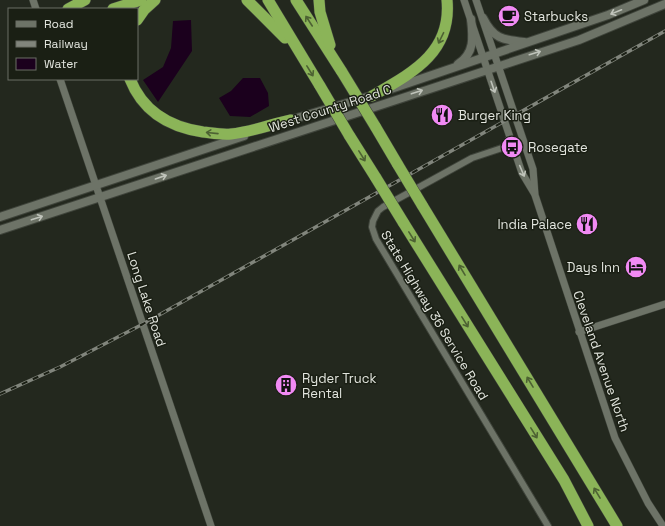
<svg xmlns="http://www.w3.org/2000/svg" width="665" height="526" viewBox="0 0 665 526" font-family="'Space Grotesk',sans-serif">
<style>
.water{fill:#1b001d}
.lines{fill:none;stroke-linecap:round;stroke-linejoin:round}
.minor-casing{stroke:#3f443b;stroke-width:8}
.tertiary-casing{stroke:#3f443b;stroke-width:8}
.secondary-casing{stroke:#3f443b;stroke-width:10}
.motorway-casing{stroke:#3f443b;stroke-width:12}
.minor{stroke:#6d7367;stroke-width:6}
.tertiary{stroke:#6d7367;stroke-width:7}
.secondary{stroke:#6d7367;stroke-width:8}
.motorway{stroke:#8bb458;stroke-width:11}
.rail-casing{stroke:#81857c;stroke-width:3.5}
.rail{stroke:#1a1f14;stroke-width:2;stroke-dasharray:6;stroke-linecap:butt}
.motorway-bridge-casing{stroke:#3f443b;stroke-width:12;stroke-linecap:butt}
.motorway-bridge{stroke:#8bb458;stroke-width:11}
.oneway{stroke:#bfc3ba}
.oneway2{stroke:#4d6233}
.labels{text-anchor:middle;stroke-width:3;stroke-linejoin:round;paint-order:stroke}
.poi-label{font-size:13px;fill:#e2e5de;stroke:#1a1f14;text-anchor:start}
.street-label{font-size:13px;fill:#e2e5de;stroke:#1a1f14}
</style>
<rect width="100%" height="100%" fill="#23281e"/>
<!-- water -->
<g class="water">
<polygon points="191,20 192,51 158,102 143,80 163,67 171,48 173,21"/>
<polygon points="243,78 260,78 268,93 269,106 250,117 230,116 219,98 231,91"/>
</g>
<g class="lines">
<!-- minor casing -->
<g class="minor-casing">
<polyline id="minor" points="523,141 472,158 383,207 378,211 373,221 372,227 376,239 548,526"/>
</g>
<!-- tertiary casing -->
<g class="tertiary-casing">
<g id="tertiary">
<polyline points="33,0 36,9"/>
<polyline points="464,0 522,173 534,193"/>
<polyline points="476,0 533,169 535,195 615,438 648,503 663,526"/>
<polyline points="60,79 211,526"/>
<polyline points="579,332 665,304"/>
</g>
</g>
<!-- secondary casing -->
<g class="secondary-casing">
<g id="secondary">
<path d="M 483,18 C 493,38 502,40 524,42"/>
<path d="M 458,64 C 475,53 473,37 471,19"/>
<polyline points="388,90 608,15 644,0"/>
<polyline points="287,121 377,94"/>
<polyline points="0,217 244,136"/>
<polyline points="0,230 579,40 665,4"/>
</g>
</g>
<!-- motorway casing -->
<g class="motorway-casing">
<g id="motorway">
<polyline points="247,0 285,38"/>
<polyline points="268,0 320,86"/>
<polyline points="296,0 342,72"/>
<polyline points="319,0 320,12 330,45"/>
<polyline points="68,9 85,0"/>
<polyline points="113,9 141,0"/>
<polyline points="137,20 144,10 155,0"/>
<path d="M 130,79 C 143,112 169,127 203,132 C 212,133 222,135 231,134 C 251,132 272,124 291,120"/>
<path d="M 372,96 C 412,73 452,53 447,0"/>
<polyline points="375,126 398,165"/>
<polyline points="349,135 376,178"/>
<polyline points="422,205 617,526"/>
<polyline points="403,222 564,480 588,526"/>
</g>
</g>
<!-- minor -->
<use href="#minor" class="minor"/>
<!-- tertiary -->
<use href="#tertiary" class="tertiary"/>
<!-- secondary -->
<use href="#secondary" class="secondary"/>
<!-- motorway -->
<use href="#motorway" class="motorway"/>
<!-- rail casing -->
<g class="rail-casing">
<polyline id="rail" points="0,394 60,367 143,324 665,31"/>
</g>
<!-- rail -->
<use href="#rail" class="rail"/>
<!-- motorway-bridge casing -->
<g class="motorway-bridge-casing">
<g id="motorway-bridge">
<polyline points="342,72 375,126"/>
<polyline points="320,86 349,135"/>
<polyline points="398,165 422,205"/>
<polyline points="376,178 403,222"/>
</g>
</g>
<!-- motorway-bridge -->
<use href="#motorway-bridge" class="motorway-bridge"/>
</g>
<!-- one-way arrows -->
<defs><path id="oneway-shaft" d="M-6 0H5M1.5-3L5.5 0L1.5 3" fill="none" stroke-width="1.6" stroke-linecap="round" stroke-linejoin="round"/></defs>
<g class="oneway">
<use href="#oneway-shaft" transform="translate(616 12) rotate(158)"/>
<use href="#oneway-shaft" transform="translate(535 53) rotate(-17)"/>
<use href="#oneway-shaft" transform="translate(493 87) rotate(71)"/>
<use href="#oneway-shaft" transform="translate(417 92) rotate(-18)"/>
<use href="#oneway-shaft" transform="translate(522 171) rotate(67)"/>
<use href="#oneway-shaft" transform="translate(161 177) rotate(-19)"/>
<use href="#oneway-shaft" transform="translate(37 218) rotate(-18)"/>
</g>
<g class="oneway2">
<use href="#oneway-shaft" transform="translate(309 21) rotate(-123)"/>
<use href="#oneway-shaft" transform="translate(441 38) rotate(116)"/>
<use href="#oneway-shaft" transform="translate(310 71) rotate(58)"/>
<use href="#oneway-shaft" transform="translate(212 133) rotate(-174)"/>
<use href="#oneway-shaft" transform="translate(362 156) rotate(58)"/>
<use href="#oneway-shaft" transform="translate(412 237) rotate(58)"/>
<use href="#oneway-shaft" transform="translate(462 270) rotate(-121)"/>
<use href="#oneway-shaft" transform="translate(465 322) rotate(58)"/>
<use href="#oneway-shaft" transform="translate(530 382) rotate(-121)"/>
<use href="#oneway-shaft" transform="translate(534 433) rotate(58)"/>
<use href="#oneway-shaft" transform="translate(597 493) rotate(-121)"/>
</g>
<!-- icons -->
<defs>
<g id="cafe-disc" transform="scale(1.15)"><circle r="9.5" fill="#f18af4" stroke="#1a1f14"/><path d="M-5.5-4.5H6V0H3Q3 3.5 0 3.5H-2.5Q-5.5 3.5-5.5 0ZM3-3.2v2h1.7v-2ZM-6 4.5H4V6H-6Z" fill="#111"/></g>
<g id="restaurant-disc" transform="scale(1.15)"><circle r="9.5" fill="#f18af4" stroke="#1a1f14"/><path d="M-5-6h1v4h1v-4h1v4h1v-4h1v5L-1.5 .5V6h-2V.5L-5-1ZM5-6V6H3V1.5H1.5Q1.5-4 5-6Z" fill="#111"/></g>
<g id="bus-disc" transform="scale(1.15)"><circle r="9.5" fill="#f18af4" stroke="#1a1f14"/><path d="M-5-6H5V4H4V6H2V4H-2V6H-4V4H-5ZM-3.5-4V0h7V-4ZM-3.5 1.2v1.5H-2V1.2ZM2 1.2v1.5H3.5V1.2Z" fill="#111"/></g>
<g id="hotel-disc" transform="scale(1.15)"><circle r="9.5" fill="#f18af4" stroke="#1a1f14"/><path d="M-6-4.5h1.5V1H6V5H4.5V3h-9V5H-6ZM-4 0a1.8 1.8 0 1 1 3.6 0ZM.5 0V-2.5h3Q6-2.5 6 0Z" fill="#111"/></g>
<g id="building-disc" transform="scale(1.15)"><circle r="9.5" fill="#f18af4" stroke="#1a1f14"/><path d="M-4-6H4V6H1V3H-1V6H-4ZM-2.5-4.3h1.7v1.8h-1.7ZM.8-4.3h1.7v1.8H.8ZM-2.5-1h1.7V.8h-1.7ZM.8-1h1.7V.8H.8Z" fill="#111"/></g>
</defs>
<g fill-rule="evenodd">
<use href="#cafe-disc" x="509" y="16"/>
<use href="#restaurant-disc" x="442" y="115"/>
<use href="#bus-disc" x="512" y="147"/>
<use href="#restaurant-disc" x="587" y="224"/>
<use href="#hotel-disc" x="636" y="267"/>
<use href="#building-disc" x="286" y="385"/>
</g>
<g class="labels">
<!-- poi labels -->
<g class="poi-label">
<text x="524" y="21">Starbucks</text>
<text x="458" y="120">Burger King</text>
<text x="528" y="152">Rosegate</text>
<text x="572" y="229" text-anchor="end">India Palace</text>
<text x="620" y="272" text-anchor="end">Days Inn</text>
<text x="302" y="383">Ryder Truck<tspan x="302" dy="15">Rental</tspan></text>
</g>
<!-- street labels -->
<g class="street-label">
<text transform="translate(330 108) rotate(-18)" y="5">West County Road C</text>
<text transform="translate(147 299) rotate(72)" y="5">Long Lake Road</text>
<text transform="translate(435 315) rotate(59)" y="5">State Highway 36 Service Road</text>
<text transform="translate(602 361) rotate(71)" y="5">Cleveland Avenue North</text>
</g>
</g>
<!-- legend -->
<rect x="8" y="8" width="130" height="72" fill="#1a1f14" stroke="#6a6e65"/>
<rect x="16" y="21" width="20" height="6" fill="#6d7367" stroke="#6a6e65"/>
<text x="44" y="28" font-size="12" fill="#e2e5de">Road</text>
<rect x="16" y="41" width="20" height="6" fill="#81857c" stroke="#6a6e65"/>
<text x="44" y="48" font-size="12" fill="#e2e5de">Railway</text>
<rect x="16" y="58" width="20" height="12" fill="#1b001d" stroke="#6a6e65"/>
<text x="44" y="68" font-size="12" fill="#e2e5de">Water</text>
</svg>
